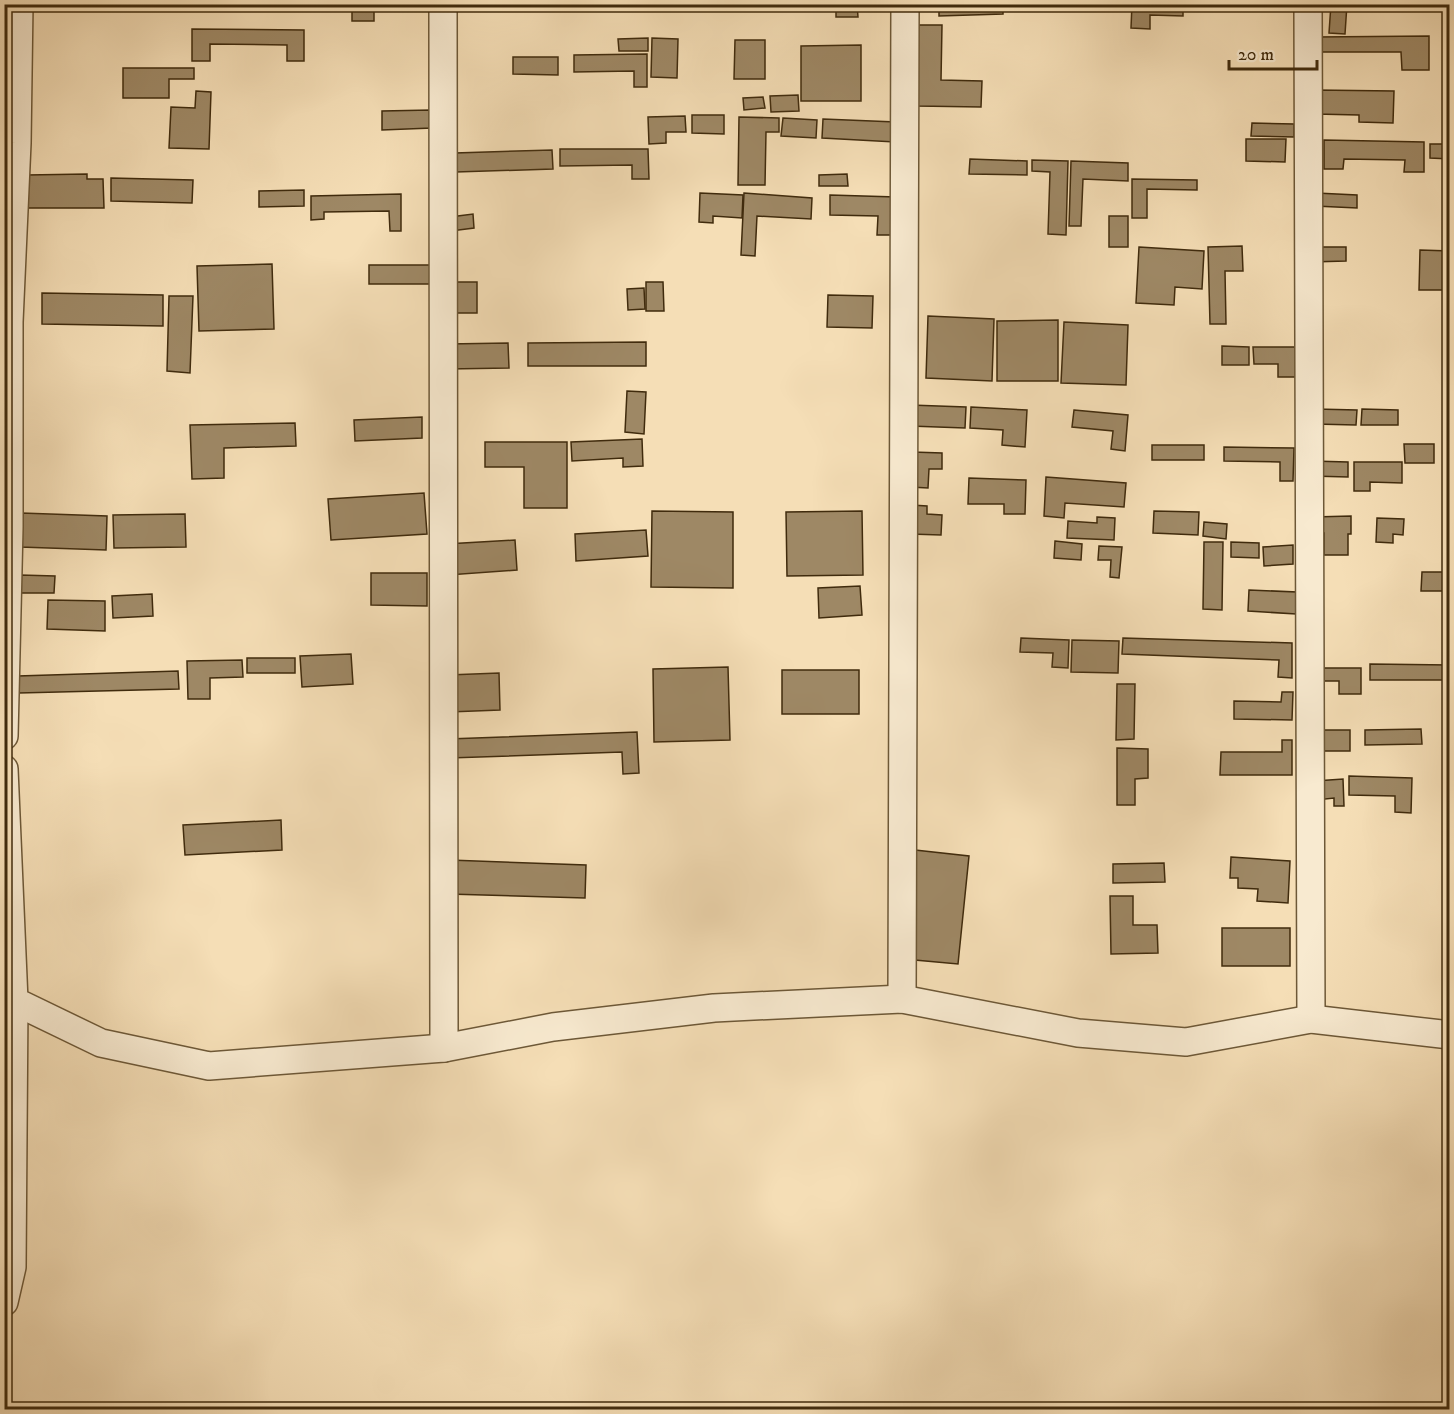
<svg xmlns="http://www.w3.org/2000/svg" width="1454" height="1414" viewBox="0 0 1454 1414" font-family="'IM FELL DW Pica',serif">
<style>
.building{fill:#9e8865;stroke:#402b0d;stroke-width:1.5}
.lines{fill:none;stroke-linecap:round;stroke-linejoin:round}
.minor-casing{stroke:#6d5837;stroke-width:30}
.minor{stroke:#f8ead0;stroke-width:27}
</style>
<rect width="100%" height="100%" fill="#f5deb6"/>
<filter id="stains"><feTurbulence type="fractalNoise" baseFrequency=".00333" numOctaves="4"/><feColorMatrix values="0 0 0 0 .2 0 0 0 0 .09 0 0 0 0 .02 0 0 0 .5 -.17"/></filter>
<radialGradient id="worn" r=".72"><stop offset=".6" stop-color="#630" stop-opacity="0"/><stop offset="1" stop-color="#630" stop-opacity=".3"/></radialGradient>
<!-- building -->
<g class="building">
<polygon points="374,4 374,21 352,21 352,5"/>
<polygon points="836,4 857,4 858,17 836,17"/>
<polygon points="939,4 1003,4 1003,14 939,16"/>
<polygon points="1132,4 1183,4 1183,16 1150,15 1150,29 1131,28"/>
<polygon points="1331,4 1347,4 1345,34 1329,33"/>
<polygon points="918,25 942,25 941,80 982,81 981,107 917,106"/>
<polygon points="192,29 304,30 304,61 287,61 287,45 210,44 210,61 192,61"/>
<polygon points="1429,36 1429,70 1402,70 1401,52 1316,52 1316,37"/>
<polygon points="648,38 648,51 619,51 618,39"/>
<polygon points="652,38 678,39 677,78 651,77"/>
<polygon points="735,40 765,40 765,79 734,79"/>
<polygon points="861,45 861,101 801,101 801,46"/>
<polygon points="647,54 647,87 634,87 634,71 574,72 574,55"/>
<polygon points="513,57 558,57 558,75 513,74"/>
<polygon points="123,68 194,68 194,79 169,79 169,98 123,98"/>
<polygon points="1315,90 1394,91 1393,123 1359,122 1359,115 1315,114"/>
<polygon points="196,91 211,92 209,149 169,148 171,107 195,108"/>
<polygon points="798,95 799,111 771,112 770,96"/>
<polygon points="763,97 765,108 744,110 743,98"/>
<polygon points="431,110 432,128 382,130 382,111"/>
<polygon points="692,115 724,115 724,134 692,133"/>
<polygon points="685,116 686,132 666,132 666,143 649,144 648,117"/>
<polygon points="739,117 779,118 779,132 766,132 765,185 738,185"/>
<polygon points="783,118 817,120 816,138 781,136"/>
<polygon points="823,119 896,122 895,142 822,138"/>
<polygon points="1252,123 1294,124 1294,137 1251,136"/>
<polygon points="1246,139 1286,139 1285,162 1246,161"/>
<polygon points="1324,140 1424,142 1424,172 1404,172 1405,160 1344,159 1343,169 1324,169"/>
<polygon points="1430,144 1450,144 1450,159 1430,158"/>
<polygon points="560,149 648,149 649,179 632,179 632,165 560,166"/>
<polygon points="552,150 553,169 456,172 455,153"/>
<polygon points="970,159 1027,161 1027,175 969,174"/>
<polygon points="1032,160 1068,161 1066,235 1048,234 1050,172 1032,171"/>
<polygon points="1071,161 1128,163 1128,181 1083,179 1081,226 1069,226"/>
<polygon points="87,174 87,179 103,179 104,208 28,208 27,175"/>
<polygon points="847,174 848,186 819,186 819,175"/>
<polygon points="111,178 193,180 192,203 111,201"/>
<polygon points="1132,179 1197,180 1197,190 1147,189 1147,218 1132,218"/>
<polygon points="304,190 304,206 259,207 259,191"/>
<polygon points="700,193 743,195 742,218 713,216 713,223 699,222"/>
<polygon points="744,193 812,198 811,219 757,216 755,256 741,255"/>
<polygon points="1316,193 1357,195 1357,208 1315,206"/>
<polygon points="401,194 401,231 390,231 389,211 324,212 324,219 311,220 311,196"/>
<polygon points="830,195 896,197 895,235 877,235 878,216 830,215"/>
<polygon points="473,214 474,228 451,231 450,217"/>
<rect x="1109" y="216" width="19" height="31"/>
<polygon points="1242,246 1243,271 1225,271 1226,324 1210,324 1208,247"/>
<polygon points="1139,247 1204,251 1202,289 1175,287 1174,305 1136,303"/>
<polygon points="1311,247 1346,247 1346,261 1311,262"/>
<polygon points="1420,250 1450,251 1450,290 1419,290"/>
<polygon points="272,264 274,329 199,331 197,266"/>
<rect x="369" y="265" width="61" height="19"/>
<polygon points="450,282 477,282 477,313 449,313"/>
<polygon points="646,282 663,282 664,311 646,311"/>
<polygon points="644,288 645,309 628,310 627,289"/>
<polygon points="42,293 163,295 163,326 42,324"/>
<polygon points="828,295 873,296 872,328 827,327"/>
<polygon points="169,296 193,296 190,373 167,371"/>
<polygon points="928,316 994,319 992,381 926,378"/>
<polygon points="1058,320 1058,381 997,381 997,321"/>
<polygon points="1064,322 1128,325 1126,385 1061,383"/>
<polygon points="646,342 646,366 528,366 528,343"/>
<polygon points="508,343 509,368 448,369 448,344"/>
<polygon points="1222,346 1249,347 1249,365 1222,365"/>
<polygon points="1253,347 1297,347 1297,377 1278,377 1278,364 1254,364"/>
<polygon points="627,391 646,392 644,434 625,432"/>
<polygon points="910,405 966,407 965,428 910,426"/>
<polygon points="971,407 1027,410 1025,447 1002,445 1003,430 970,428"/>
<polygon points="1315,409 1357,410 1356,425 1314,424"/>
<polygon points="1362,409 1398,410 1398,425 1361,425"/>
<polygon points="1074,410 1128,415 1125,451 1111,449 1113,431 1072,427"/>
<polygon points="422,417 422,438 355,441 354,420"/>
<polygon points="295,423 296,446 224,448 224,478 192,479 190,425"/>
<polygon points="642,439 643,466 623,467 623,458 572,461 571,442"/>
<polygon points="485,442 567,442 567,508 524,508 524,467 485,467"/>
<polygon points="1404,444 1434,444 1434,463 1405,463"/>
<rect x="1152" y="445" width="52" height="15"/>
<polygon points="1224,447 1294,448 1293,481 1280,481 1280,462 1224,461"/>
<polygon points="912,452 942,453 942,469 929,469 928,488 910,487"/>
<polygon points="1311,461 1348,462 1348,477 1311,476"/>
<polygon points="1354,462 1402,462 1402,483 1370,482 1370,491 1354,491"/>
<polygon points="1046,477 1126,483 1124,507 1065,503 1064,518 1044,516"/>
<polygon points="969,478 1026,480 1025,514 1004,514 1004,504 968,504"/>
<polygon points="424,493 427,534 331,540 328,499"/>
<polygon points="911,505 927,506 927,514 942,515 941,535 910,534"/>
<polygon points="652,511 733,512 733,588 651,587"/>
<polygon points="862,511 863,575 787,576 786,512"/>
<polygon points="1154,511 1199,512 1198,535 1153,533"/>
<polygon points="21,513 107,516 106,550 20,547"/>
<polygon points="185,514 186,547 114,548 113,515"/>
<polygon points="1351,516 1351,534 1348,534 1348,555 1324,555 1324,533 1314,533 1313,517"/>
<polygon points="1097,517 1115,518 1114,540 1067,538 1068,521 1097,523"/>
<polygon points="1377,518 1404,519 1403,535 1393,534 1393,543 1376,542"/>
<polygon points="1204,522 1227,524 1226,539 1203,536"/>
<polygon points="646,530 648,556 576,561 575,534"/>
<polygon points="515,540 517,570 448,575 446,544"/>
<polygon points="1055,541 1082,544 1081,560 1054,558"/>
<polygon points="1204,542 1223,542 1222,610 1203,609"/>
<polygon points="1231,542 1259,543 1259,558 1231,557"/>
<polygon points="1293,545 1293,564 1264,566 1263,547"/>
<polygon points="1099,546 1122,547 1119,578 1110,577 1111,560 1098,560"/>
<polygon points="1422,572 1450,572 1450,591 1421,591"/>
<polygon points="371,573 427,573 427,606 371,605"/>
<polygon points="20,575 55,576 54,593 19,593"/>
<polygon points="860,586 862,615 819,618 818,588"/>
<polygon points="1249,590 1297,592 1296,614 1248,611"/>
<polygon points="152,594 153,616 113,618 112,596"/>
<polygon points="48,600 105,601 105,631 47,629"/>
<polygon points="1021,638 1069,640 1068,668 1052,667 1053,653 1020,652"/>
<polygon points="1123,638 1292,643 1292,678 1278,677 1279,660 1122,654"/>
<polygon points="1072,640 1119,641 1118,673 1071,672"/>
<polygon points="351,654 353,684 302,687 300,656"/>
<rect x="247" y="658" width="48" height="15"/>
<polygon points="242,660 243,677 210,678 210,699 188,699 187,661"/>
<polygon points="1370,664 1450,665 1450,680 1370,680"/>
<polygon points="728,667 730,740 654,742 653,669"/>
<polygon points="1315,668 1361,668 1361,694 1339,694 1339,681 1315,681"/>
<rect x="782" y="670" width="77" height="44"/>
<polygon points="178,671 179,689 19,693 18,676"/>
<polygon points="499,673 500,710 449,712 448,675"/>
<polygon points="1117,684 1135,684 1134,739 1116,740"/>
<polygon points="1282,692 1293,692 1292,720 1234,719 1234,701 1281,702"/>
<polygon points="1421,729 1422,744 1365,745 1365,730"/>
<rect x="1315" y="730" width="35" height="21"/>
<polygon points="637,732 639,773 623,774 622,752 449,758 448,739"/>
<polygon points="1282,740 1292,740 1292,775 1220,775 1221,752 1282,752"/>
<polygon points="1117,748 1148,749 1148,778 1135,779 1135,805 1117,805"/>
<polygon points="1349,776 1412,778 1411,813 1395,812 1395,796 1349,795"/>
<polygon points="1343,779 1344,806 1334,806 1334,798 1316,800 1315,781"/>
<polygon points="281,820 282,850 185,855 183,825"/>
<polygon points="915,850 969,856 958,964 904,959"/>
<polygon points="1231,857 1290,861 1288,903 1257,901 1258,889 1238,888 1238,878 1230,878"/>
<polygon points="449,860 586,865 585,898 448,894"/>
<polygon points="1164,863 1165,882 1113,883 1113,864"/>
<polygon points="1110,896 1133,896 1133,925 1157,925 1158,953 1111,954"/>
<rect x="1222" y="928" width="68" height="38"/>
</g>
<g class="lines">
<!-- minor casing -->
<g class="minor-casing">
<g id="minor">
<polyline points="443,4 444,1048"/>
<polyline points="1308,4 1311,1019"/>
<polyline points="4,736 9,527 9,322 17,143 19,4"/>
<polyline points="4,769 14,1001 101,1043 209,1066 444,1048 553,1027 714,1008 902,999 1078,1033 1186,1042 1311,1019 1450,1035"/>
<polyline points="4,998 14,1001 12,1267 4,1302"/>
<polyline points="902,999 905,4"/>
</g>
</g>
<!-- minor -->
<use href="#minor" class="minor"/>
</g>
<!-- margin -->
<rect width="1454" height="1414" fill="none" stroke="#f5deb6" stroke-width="24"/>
<rect x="6" y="6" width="1442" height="1402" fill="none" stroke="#402b0d" stroke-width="3"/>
<rect x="12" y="12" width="1430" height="1390" fill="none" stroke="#402b0d" stroke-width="1.5"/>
<!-- scale -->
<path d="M1229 60v9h88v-9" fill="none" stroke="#402b0d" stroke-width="3"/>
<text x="1238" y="60" font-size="18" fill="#402b0d" stroke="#f8ead0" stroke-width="4.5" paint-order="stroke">20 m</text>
<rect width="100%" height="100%" filter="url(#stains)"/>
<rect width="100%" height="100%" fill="url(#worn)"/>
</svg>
